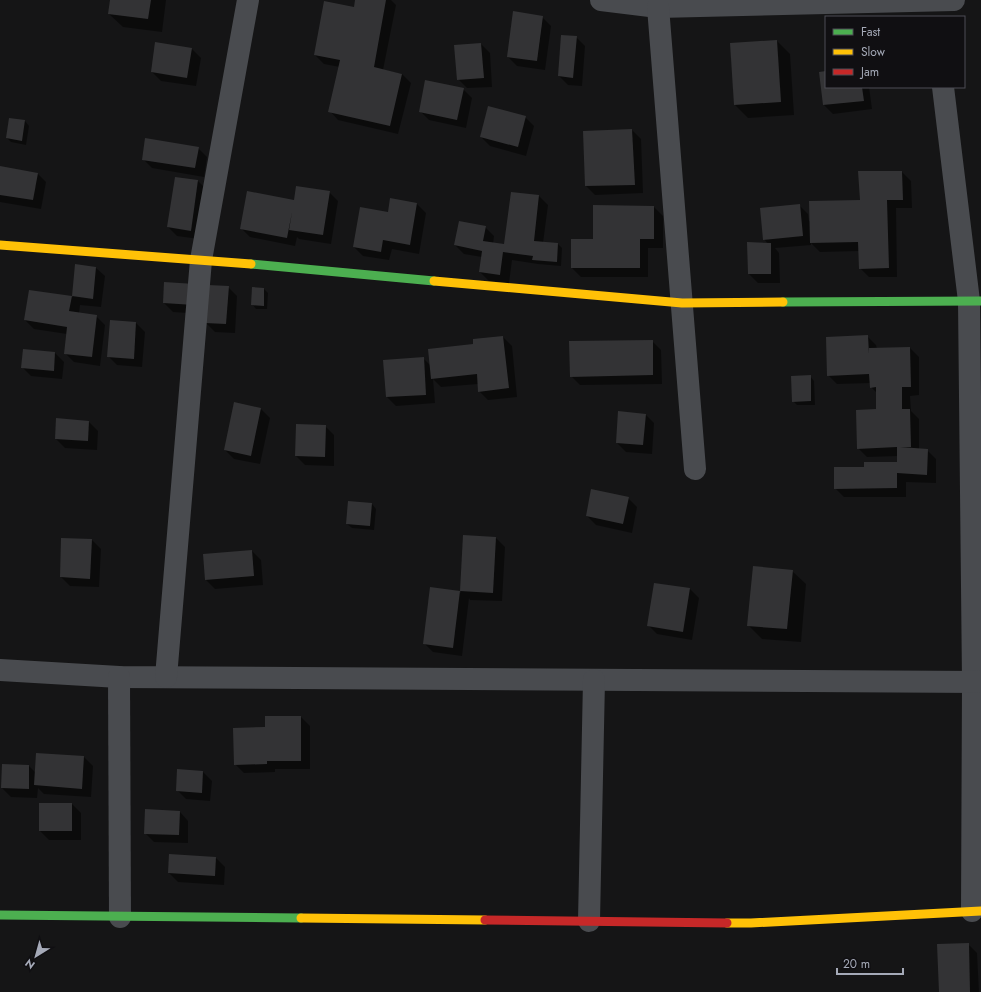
<svg xmlns="http://www.w3.org/2000/svg" width="981" height="992" viewBox="0 0 981 992" font-family="Jost,sans-serif">
<style>
.shadow{fill:#0007}
.building{fill:#333335}
.lines{fill:none;stroke-linecap:round;stroke-linejoin:round}
.street{stroke:#494b4f;stroke-width:22}
.fast{stroke:#4caf50;stroke-width:9}
.slow{stroke:#ffc107;stroke-width:9}
.jam{stroke:#c62828;stroke-width:9}
</style>
<rect width="100%" height="100%" fill="#151516"/>
<!-- shadow -->
<g class="shadow">
<polygon points="111,0 166,0 162,32 123,27 109,14"/>
<polygon points="356,0 391,0 396,5 383,70 402,74 411,83 398,134 338,120 330,111 340,67 324,64 315,55 355,8"/>
<polygon points="542,17 551,26 545,70 517,66 508,57"/>
<polygon points="576,37 585,46 582,86 568,85 559,76"/>
<polygon points="777,41 790,54 794,115 748,118 735,105"/>
<polygon points="481,44 490,53 492,87 467,88 458,79"/>
<polygon points="192,49 201,58 196,86 161,81 152,72"/>
<polygon points="826,72 826,87 869,87 872,109 833,114 824,105 820,73"/>
<polygon points="463,89 472,98 466,128 429,120 420,111"/>
<polygon points="525,117 534,126 526,156 490,146 481,137"/>
<polygon points="10,119 25,121 29,126 26,145 11,142 7,138"/>
<polygon points="632,130 641,139 643,193 595,195 586,186 584,132"/>
<polygon points="198,148 207,157 204,177 152,168 143,159"/>
<polygon points="0,167 37,173 46,182 41,209 0,202"/>
<polygon points="902,172 911,181 912,208 896,208 897,277 869,277 860,268 859,251 820,252 811,243 811,245 775,248 779,253 780,283 758,283 749,274 768,244 764,239 799,205 808,214 809,221 811,221 861,201"/>
<polygon points="176,178 198,181 207,190 199,239 177,236 168,227"/>
<polygon points="329,192 338,201 331,244 299,239 297,237 295,246 250,237 241,228 295,202"/>
<polygon points="539,196 548,205 543,243 558,244 562,248 561,266 538,264 512,260 509,283 489,281 480,272 482,257 464,254 455,245 485,227 494,236 493,244 505,246"/>
<polygon points="391,199 417,204 426,213 419,254 392,249 389,260 363,256 354,247 389,213"/>
<polygon points="654,207 663,216 663,248 648,248 648,277 581,277 572,268 594,240"/>
<polygon points="76,265 96,268 105,276 101,307 80,305 79,313 96,316 105,325 100,366 74,362 65,353 67,334 34,329 25,320 30,291 73,297"/>
<polygon points="195,285 203,314 173,312 164,303"/>
<polygon points="228,287 237,296 235,333 215,332 206,323"/>
<polygon points="264,289 268,293 267,309 256,309 252,304"/>
<polygon points="136,323 145,332 142,367 117,365 108,356"/>
<polygon points="867,336 876,345 877,349 910,348 919,357 919,395 910,396 911,411 919,419 919,450 927,450 936,459 936,483 906,482 906,497 844,497 835,488 865,468 898,463 898,456 867,457 858,448 877,410 877,393 871,387 871,383 837,384 828,375"/>
<polygon points="503,337 512,346 517,397 488,400 479,391 478,384 441,387 433,379 435,403 396,406 387,397 385,361 423,358 431,366 474,345"/>
<polygon points="652,341 661,350 662,384 580,385 571,376"/>
<polygon points="55,353 64,362 62,379 31,376 22,367"/>
<polygon points="810,376 814,381 815,405 797,405 793,401"/>
<polygon points="261,409 270,418 260,464 234,459 225,450"/>
<polygon points="645,414 654,423 652,454 626,452 617,443"/>
<polygon points="89,422 98,431 97,450 65,448 56,439"/>
<polygon points="325,426 334,435 334,466 305,465 296,456"/>
<polygon points="628,498 637,507 632,533 596,525 587,516"/>
<polygon points="372,504 376,509 374,530 352,528 347,524"/>
<polygon points="464,536 496,538 505,547 502,601 470,600 469,598 462,656 433,652 424,643 431,588 460,592 461,593"/>
<polygon points="92,540 101,549 99,587 70,586 61,577"/>
<polygon points="252,551 261,560 263,585 215,589 206,580"/>
<polygon points="792,571 806,584 801,642 762,639 748,625"/>
<polygon points="690,589 699,598 692,640 657,634 648,625"/>
<polygon points="301,717 310,726 310,769 275,769 275,772 244,773 235,764 266,728"/>
<polygon points="84,757 93,766 91,797 44,794 38,788 37,798 11,797 2,788 3,765 29,766 36,773"/>
<polygon points="203,772 212,781 210,801 186,799 177,790"/>
<polygon points="72,804 81,813 81,840 49,840 40,831"/>
<polygon points="180,812 188,821 188,843 154,842 145,833"/>
<polygon points="216,858 225,867 224,885 178,882 169,873"/>
<polygon points="968,944 977,953 979,992 940,992"/>
</g>
<!-- building -->
<g class="building">
<polygon points="110,0 151,0 148,19 108,14"/>
<polygon points="355,0 386,0 374,67 402,74 390,126 328,112 340,60 314,55 324,1 354,7"/>
<polygon points="513,11 543,16 537,61 507,57"/>
<polygon points="561,35 577,36 573,78 558,76"/>
<polygon points="777,40 781,102 734,105 730,43"/>
<polygon points="155,42 192,48 187,78 151,72"/>
<polygon points="481,43 484,78 457,80 454,45"/>
<polygon points="826,71 826,87 862,87 864,101 823,105 819,72"/>
<polygon points="425,80 464,88 457,120 419,112"/>
<polygon points="488,106 526,116 518,147 480,137"/>
<polygon points="9,118 25,120 22,141 6,138"/>
<polygon points="632,129 635,185 585,186 583,131"/>
<polygon points="145,138 199,147 195,168 142,160"/>
<polygon points="0,166 38,173 33,200 0,195"/>
<polygon points="858,171 902,171 903,200 887,200 889,268 859,269 858,242 810,243 809,201 860,200"/>
<polygon points="175,177 198,180 191,231 167,227"/>
<polygon points="296,186 330,191 323,235 289,230 292,212 287,238 240,229 247,191 294,200"/>
<polygon points="511,192 539,195 534,241 558,243 557,262 532,260 533,256 503,252 500,275 479,272 482,251 454,245 459,221 486,226 483,241 504,244"/>
<polygon points="390,198 417,203 410,245 383,240 381,252 353,247 360,207 388,212"/>
<polygon points="800,204 803,236 763,240 760,208"/>
<polygon points="593,205 654,206 654,239 640,239 640,268 571,268 571,239 593,239"/>
<polygon points="747,242 771,243 771,274 748,274"/>
<polygon points="75,264 96,267 93,299 72,296"/>
<polygon points="164,282 195,284 194,305 163,303"/>
<polygon points="208,285 229,286 226,324 205,323"/>
<polygon points="252,287 264,288 264,306 251,305"/>
<polygon points="29,290 72,296 69,311 97,315 92,357 64,354 67,327 24,320"/>
<polygon points="110,320 136,322 134,359 107,357"/>
<polygon points="868,335 869,354 869,348 910,347 911,387 902,387 902,409 910,409 911,447 900,447 928,449 927,475 897,473 897,488 834,489 834,467 864,467 864,462 897,462 897,447 857,449 856,410 876,409 876,387 870,388 869,374 827,376 826,337"/>
<polygon points="503,336 509,388 478,392 477,374 431,379 428,349 473,344 473,339"/>
<polygon points="653,340 653,375 570,377 569,341"/>
<polygon points="23,349 55,352 54,371 21,368"/>
<polygon points="424,357 426,395 386,397 383,360"/>
<polygon points="811,375 811,401 792,402 791,376"/>
<polygon points="234,402 261,408 251,456 224,450"/>
<polygon points="618,411 646,414 643,445 616,443"/>
<polygon points="56,418 89,421 88,441 55,439"/>
<polygon points="296,424 326,425 325,457 295,456"/>
<polygon points="591,489 629,497 623,524 586,516"/>
<polygon points="348,501 372,503 370,526 346,524"/>
<polygon points="463,535 496,537 493,593 460,591"/>
<polygon points="61,538 92,539 90,579 60,577"/>
<polygon points="252,550 254,576 205,580 203,554"/>
<polygon points="753,566 793,570 787,629 747,626"/>
<polygon points="654,583 690,588 683,632 647,626"/>
<polygon points="430,587 460,591 453,648 423,644"/>
<polygon points="265,716 301,716 301,761 267,761 267,764 234,765 233,728 265,727"/>
<polygon points="36,753 84,756 82,789 34,785"/>
<polygon points="2,764 29,765 29,789 1,788"/>
<polygon points="177,769 203,771 202,793 176,791"/>
<rect x="39" y="803" width="33" height="28"/>
<polygon points="145,809 180,811 179,835 144,834"/>
<polygon points="169,854 216,857 215,876 168,873"/>
<polygon points="969,943 970,992 939,992 937,944"/>
</g>
<g class="lines">
<!-- street -->
<g class="street">
<polyline points="601,0 658,7 954,0"/>
<polyline points="658,7 695,469"/>
<polyline points="943,87 969,301 973,682 972,911"/>
<polyline points="0,670 119,677 981,682"/>
<polyline points="119,677 120,917"/>
<polyline points="166,677 201,260 248,0"/>
<polyline points="589,921 594,680"/>
</g>
<!-- fast -->
<g class="fast">
<polyline points="251,264 434,281"/>
<polyline points="783,302 981,301"/>
<polyline points="0,915 301,918"/>
</g>
<!-- slow -->
<g class="slow">
<polyline points="0,245 251,264"/>
<polyline points="434,281 682,303 783,302"/>
<polyline points="301,918 485,920"/>
<polyline points="727,923 751,923 981,911"/>
</g>
<!-- jam -->
<polyline class="jam" points="485,920 727,923"/>
</g>
<!-- legend -->
<rect x="825" y="16" width="140" height="72" fill="#100f12" stroke="#4c4d54"/>
<rect x="833" y="29" width="20" height="6" fill="#4caf50" stroke="#4c4d54"/>
<text x="861" y="36" font-size="12" fill="#a5aab8">Fast</text>
<rect x="833" y="49" width="20" height="6" fill="#ffc107" stroke="#4c4d54"/>
<text x="861" y="56" font-size="12" fill="#a5aab8">Slow</text>
<rect x="833" y="69" width="20" height="6" fill="#c62828" stroke="#4c4d54"/>
<text x="861" y="76" font-size="12" fill="#a5aab8">Jam</text>
<!-- north arrow -->
<g transform="translate(36 956) rotate(217)" stroke="#100f12" stroke-width="3" paint-order="stroke">
<path d="M0-3L7 15L0 10L-7 15Z" fill="#a5aab8"/>
<text y="-6" font-size="11" font-weight="bold" text-anchor="middle" fill="#a5aab8">N</text>
</g>
<!-- scale -->
<path d="M837 968v6h66v-6" fill="none" stroke="#a5aab8" stroke-width="2"/>
<text x="843" y="968" font-size="12" fill="#a5aab8" stroke="#100f12" stroke-width="3" paint-order="stroke">20 m</text>
</svg>
